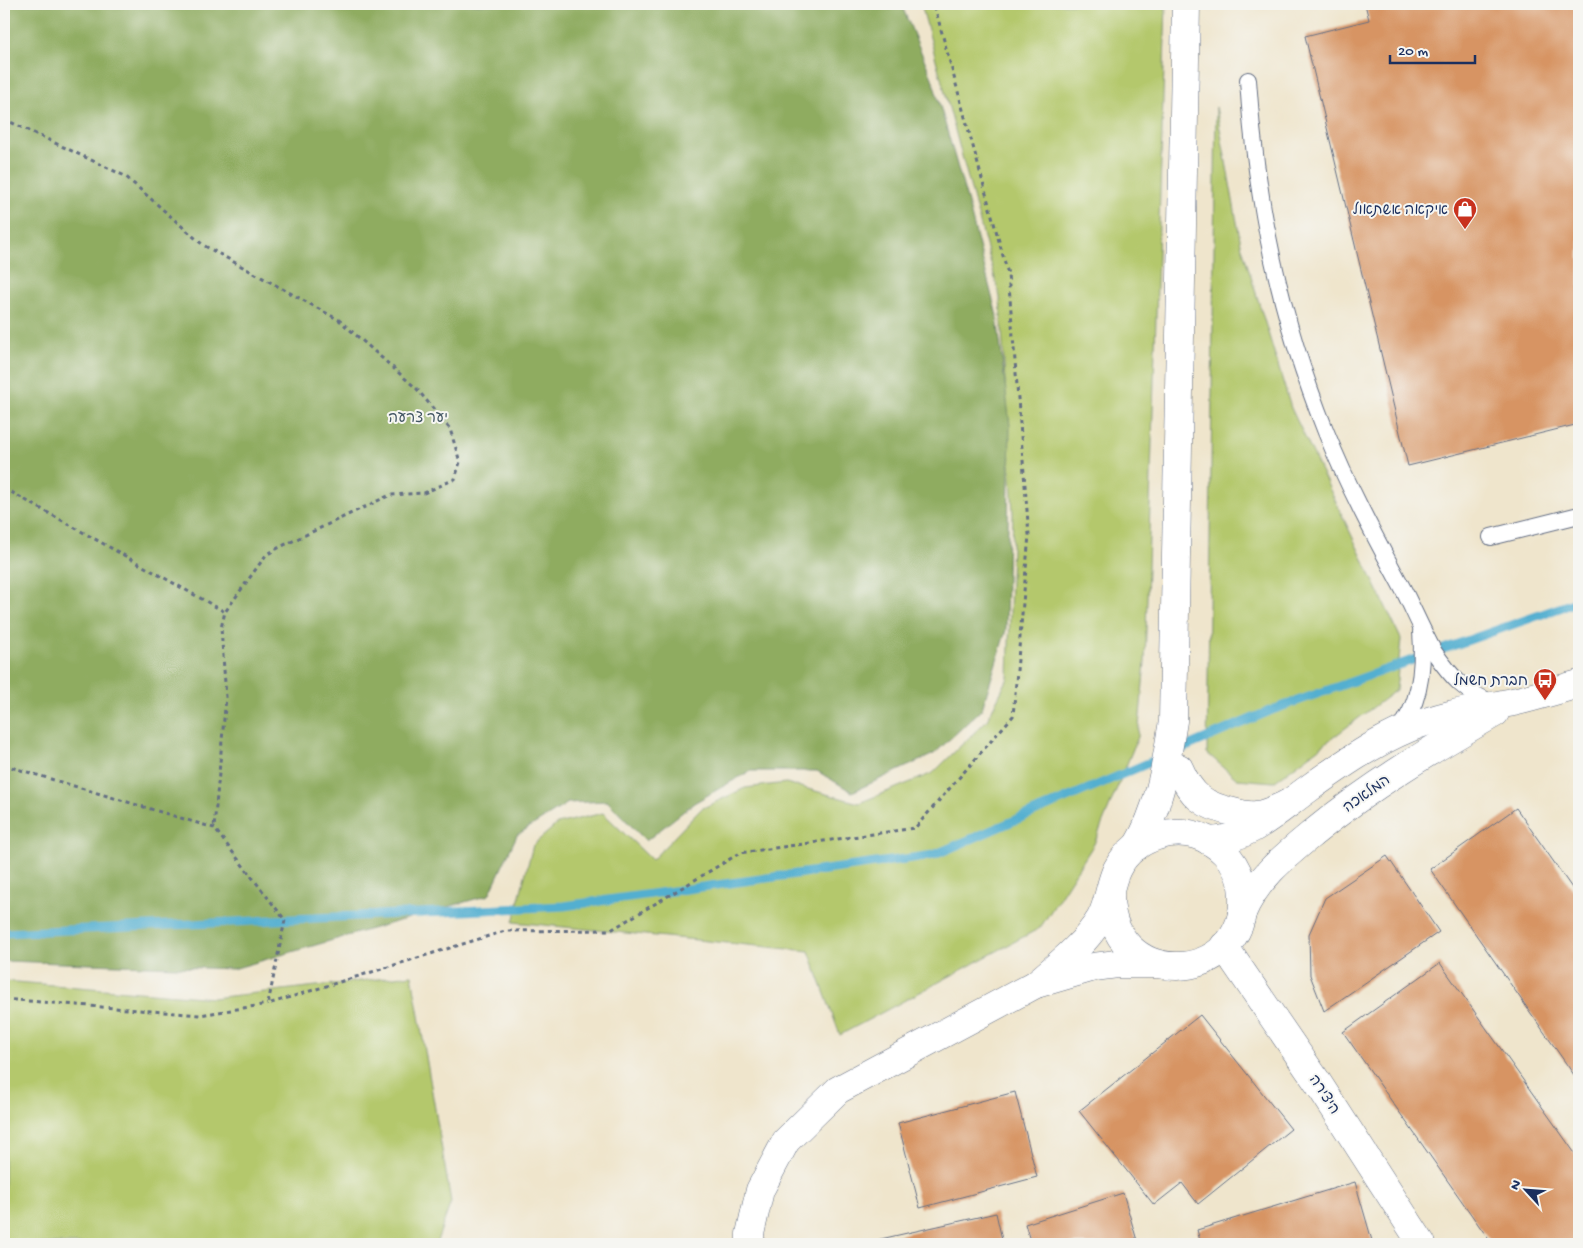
<svg xmlns="http://www.w3.org/2000/svg" width="1583" height="1248" viewBox="0 0 1583 1248" font-family="'Gochi Hand','Playpen Sans Hebrew',sans-serif">
<style>
.green{fill:#b4c86c;stroke:#687c65}
.forest{fill:#8fac60;stroke:#556e5f}
.lines{fill:none;stroke-linecap:round;stroke-linejoin:round}
.stream{stroke:#52afd0;stroke-width:9}
.building{fill:#d79464}
.lane-casing{stroke:#656f84;stroke-width:18}
.street-casing{stroke:#656f84;stroke-width:29}
.secondary-casing{stroke:#656f84;stroke-width:29}
.path{stroke:#656f84;stroke-width:3;stroke-dasharray:4 4;stroke-linecap:butt}
.lane{stroke:#fff;stroke-width:16}
.street{stroke:#fff;stroke-width:28}
.secondary{stroke:#fff;stroke-width:28}
.labels{text-anchor:middle;stroke-width:4;stroke-linejoin:round;paint-order:stroke}
.poi-label{font-size:15px;fill:#1b2f5e;stroke:#f6f6f2;text-anchor:end}
.park-label{font-size:15px;fill:#415562;stroke:#f6f6f2}
.street-label{font-size:15px;fill:#1b2f5e;stroke:#f6f6f2}
</style>
<rect width="100%" height="100%" fill="#f6f6f2"/>
<filter id="ink" filterUnits="userSpaceOnUse"><feTurbulence type="fractalNoise" baseFrequency=".02" numOctaves="2"/><feDisplacementMap in="SourceGraphic" scale="10" xChannelSelector="R" yChannelSelector="G"/><feConvolveMatrix kernelMatrix="1 2 1 2 8 2 1 2 1" color-interpolation-filters="sRGB"/></filter>
<filter id="wash" filterUnits="userSpaceOnUse"><feTurbulence type="fractalNoise" baseFrequency=".0096" numOctaves="4" result="noise"/><feDisplacementMap in="SourceGraphic" scale="20" xChannelSelector="R" yChannelSelector="G"/><feGaussianBlur stdDeviation="1.12" result="paint"/><feColorMatrix in="noise" values="0 0 0 0 0 0 0 0 0 0 0 0 0 0 0 0 0 1.4 0 .05"/><feComposite in="paint" operator="in"/></filter>
<g filter="url(#wash)">
<rect width="100%" height="100%" fill="#efe5cc"/>
<!-- green -->
<g class="green">
<polygon points="921,4 1166,4 1145,662 1138,737 1094,844 1040,928 840,1035 809,951 513,922 533,845 557,824 603,813 652,860 701,809 745,788 786,783 859,803 933,773 987,720 1008,678 1013,513 1000,297"/>
<polygon points="1216,107 1241,244 1291,408 1401,639 1396,690 1274,782 1237,779 1207,753"/>
<polygon points="412,975 451,1202 436,1244 4,1244 4,981 213,998"/>
</g>
<!-- forest -->
<polygon class="forest" points="4,4 901,4 932,78 968,203 997,316 1010,426 1006,630 982,709 934,754 852,792 817,771 750,771 694,803 646,841 607,801 568,803 517,835 489,895 233,969 4,961"/>
<g class="lines">
<!-- stream -->
<polyline class="stream" points="4,933 564,906 934,855 1272,710 1579,601"/>
</g>
<g id="blocks">
<!-- building -->
<g class="building">
<polygon points="1365,4 1579,4 1579,424 1408,466 1305,36 1369,20"/>
<polygon points="1516,808 1579,898 1579,1082 1430,869"/>
<polygon points="1387,856 1439,932 1324,1011 1310,975 1309,934 1325,898"/>
<polygon points="1440,963 1579,1159 1579,1244 1492,1244 1343,1032"/>
<polygon points="1200,1015 1291,1129 1198,1204 1182,1183 1154,1205 1079,1111"/>
<polygon points="1015,1092 1037,1177 920,1208 898,1123"/>
<polygon points="1355,1182 1373,1244 1201,1244 1197,1230"/>
<polygon points="1123,1193 1138,1244 1031,1244 1025,1224"/>
<polygon points="996,1213 1003,1244 863,1244 863,1243"/>
</g>
</g>
</g>
<g filter="url(#ink)">
<use href="#blocks" fill-opacity="0" stroke="#656f84" stroke-width="1"/>
<g class="lines">
<!-- lane casing -->
<g class="lane-casing">
<g id="lane">
<path d="M 1248,80 C 1256,204 1280,317 1326,432 C 1348,487 1376,539 1404,591 C 1414,611 1423,632 1434,652 C 1451,676 1466,695 1495,703"/>
<polyline points="1491,537 1579,515"/>
<path d="M 1398,731 C 1421,704 1424,666 1421,631"/>
</g>
</g>
<!-- street casing -->
<g class="street-casing">
<g id="street">
<path d="M 1209,841 C 1249,840 1277,811 1308,789 C 1340,766 1373,743 1409,728 C 1443,714 1478,709 1513,702 C 1535,697 1557,690 1579,684"/>
<path d="M 1242,913 C 1256,879 1285,856 1313,833 C 1369,787 1432,749 1495,713"/>
<polyline points="1224,946 1318,1083 1422,1244"/>
</g>
</g>
<!-- secondary casing -->
<g class="secondary-casing">
<g id="secondary">
<path d="M 1179,768 C 1191,796 1204,806 1233,812 C 1240,814 1249,816 1256,815 C 1267,814 1278,808 1289,803"/>
<path d="M 1137,846 C 1160,808 1166,764 1173,721 L 1186,4"/>
<path d="M 1036,984 C 1059,964 1084,945 1100,919 C 1109,904 1109,885 1117,869 C 1134,836 1179,822 1211,842 C 1230,854 1242,873 1243,895 C 1248,987 1106,994 1110,890"/>
<polyline points="750,1244 750,1234 760,1190 786,1141 838,1090 1036,984 1094,967 1117,964 1156,964"/>
</g>
</g>
<!-- path -->
<g class="path">
<polyline points="4,119 125,176 203,245 339,320 417,389 450,429 460,462 455,479 424,493 390,495 280,547 266,555 225,612 221,628 226,697 214,828"/>
<polyline points="4,488 225,612"/>
<polyline points="4,765 214,828 285,920 268,1004 505,931 611,930 740,853 915,828 1013,716 1029,535 1008,274 934,4"/>
<polyline points="4,999 200,1015 268,1004"/>
</g>
<!-- lane -->
<use href="#lane" class="lane"/>
<!-- street -->
<use href="#street" class="street"/>
<!-- secondary -->
<use href="#secondary" class="secondary"/>
</g>
</g>
<!-- icons -->
<defs>
<g id="shop-pin" transform="scale(1.25)"><path d="M0 17L-7.5 6A9.5 9.5 0 1 1 7.5 6Z" fill="#c8321e" stroke="#f6f6f2"/><path d="M-5-2.5h2.3a2.7 3.5 0 0 1 5.4 0H5L5.5 6h-11ZM-1.5-2.5h3a1.5 2.3 0 0 0-3 0Z" fill="#fff"/></g>
<g id="bus-pin" transform="scale(1.25)"><path d="M0 17L-7.5 6A9.5 9.5 0 1 1 7.5 6Z" fill="#c8321e" stroke="#f6f6f2"/><path d="M-5-6H5V4H4V6H2V4H-2V6H-4V4H-5ZM-3.5-4V0h7V-4ZM-3.5 1.2v1.5H-2V1.2ZM2 1.2v1.5H3.5V1.2Z" fill="#fff"/></g>
</defs>
<g fill-rule="evenodd">
<use href="#shop-pin" x="1465" y="209"/>
<use href="#bus-pin" x="1545" y="680"/>
</g>
<g class="labels">
<!-- poi labels -->
<g class="poi-label">
<text x="1448" y="214">איקאה אשתאול</text>
<text x="1528" y="685">חברת חשמל</text>
</g>
<!-- park labels -->
<g class="park-label">
<text x="418" y="422">יער צרעה</text>
</g>
<!-- street labels -->
<g class="street-label">
<text transform="translate(1366 793) rotate(-35)" y="5">המלאכה</text>
<text transform="translate(1325 1094) rotate(57)" y="5">היצירה</text>
</g>
</g>
<!-- margin -->
<rect width="1583" height="1248" fill="none" stroke="#f6f6f2" stroke-width="20"/>
<!-- north arrow -->
<g transform="translate(1526 1190) rotate(296)" stroke="#f6f6f2" stroke-width="4" paint-order="stroke">
<path d="M0-4L9 19L0 12L-9 19Z" fill="#1b2f5e"/>
<text y="-8" font-size="14" font-weight="bold" text-anchor="middle" fill="#1b2f5e">N</text>
</g>
<!-- scale -->
<path d="M1390 55v8h85v-8" fill="none" stroke="#1b2f5e" stroke-width="2.5"/>
<text x="1398" y="55" font-size="15" fill="#1b2f5e" stroke="#f6f6f2" stroke-width="4" paint-order="stroke">20 m</text>
</svg>
